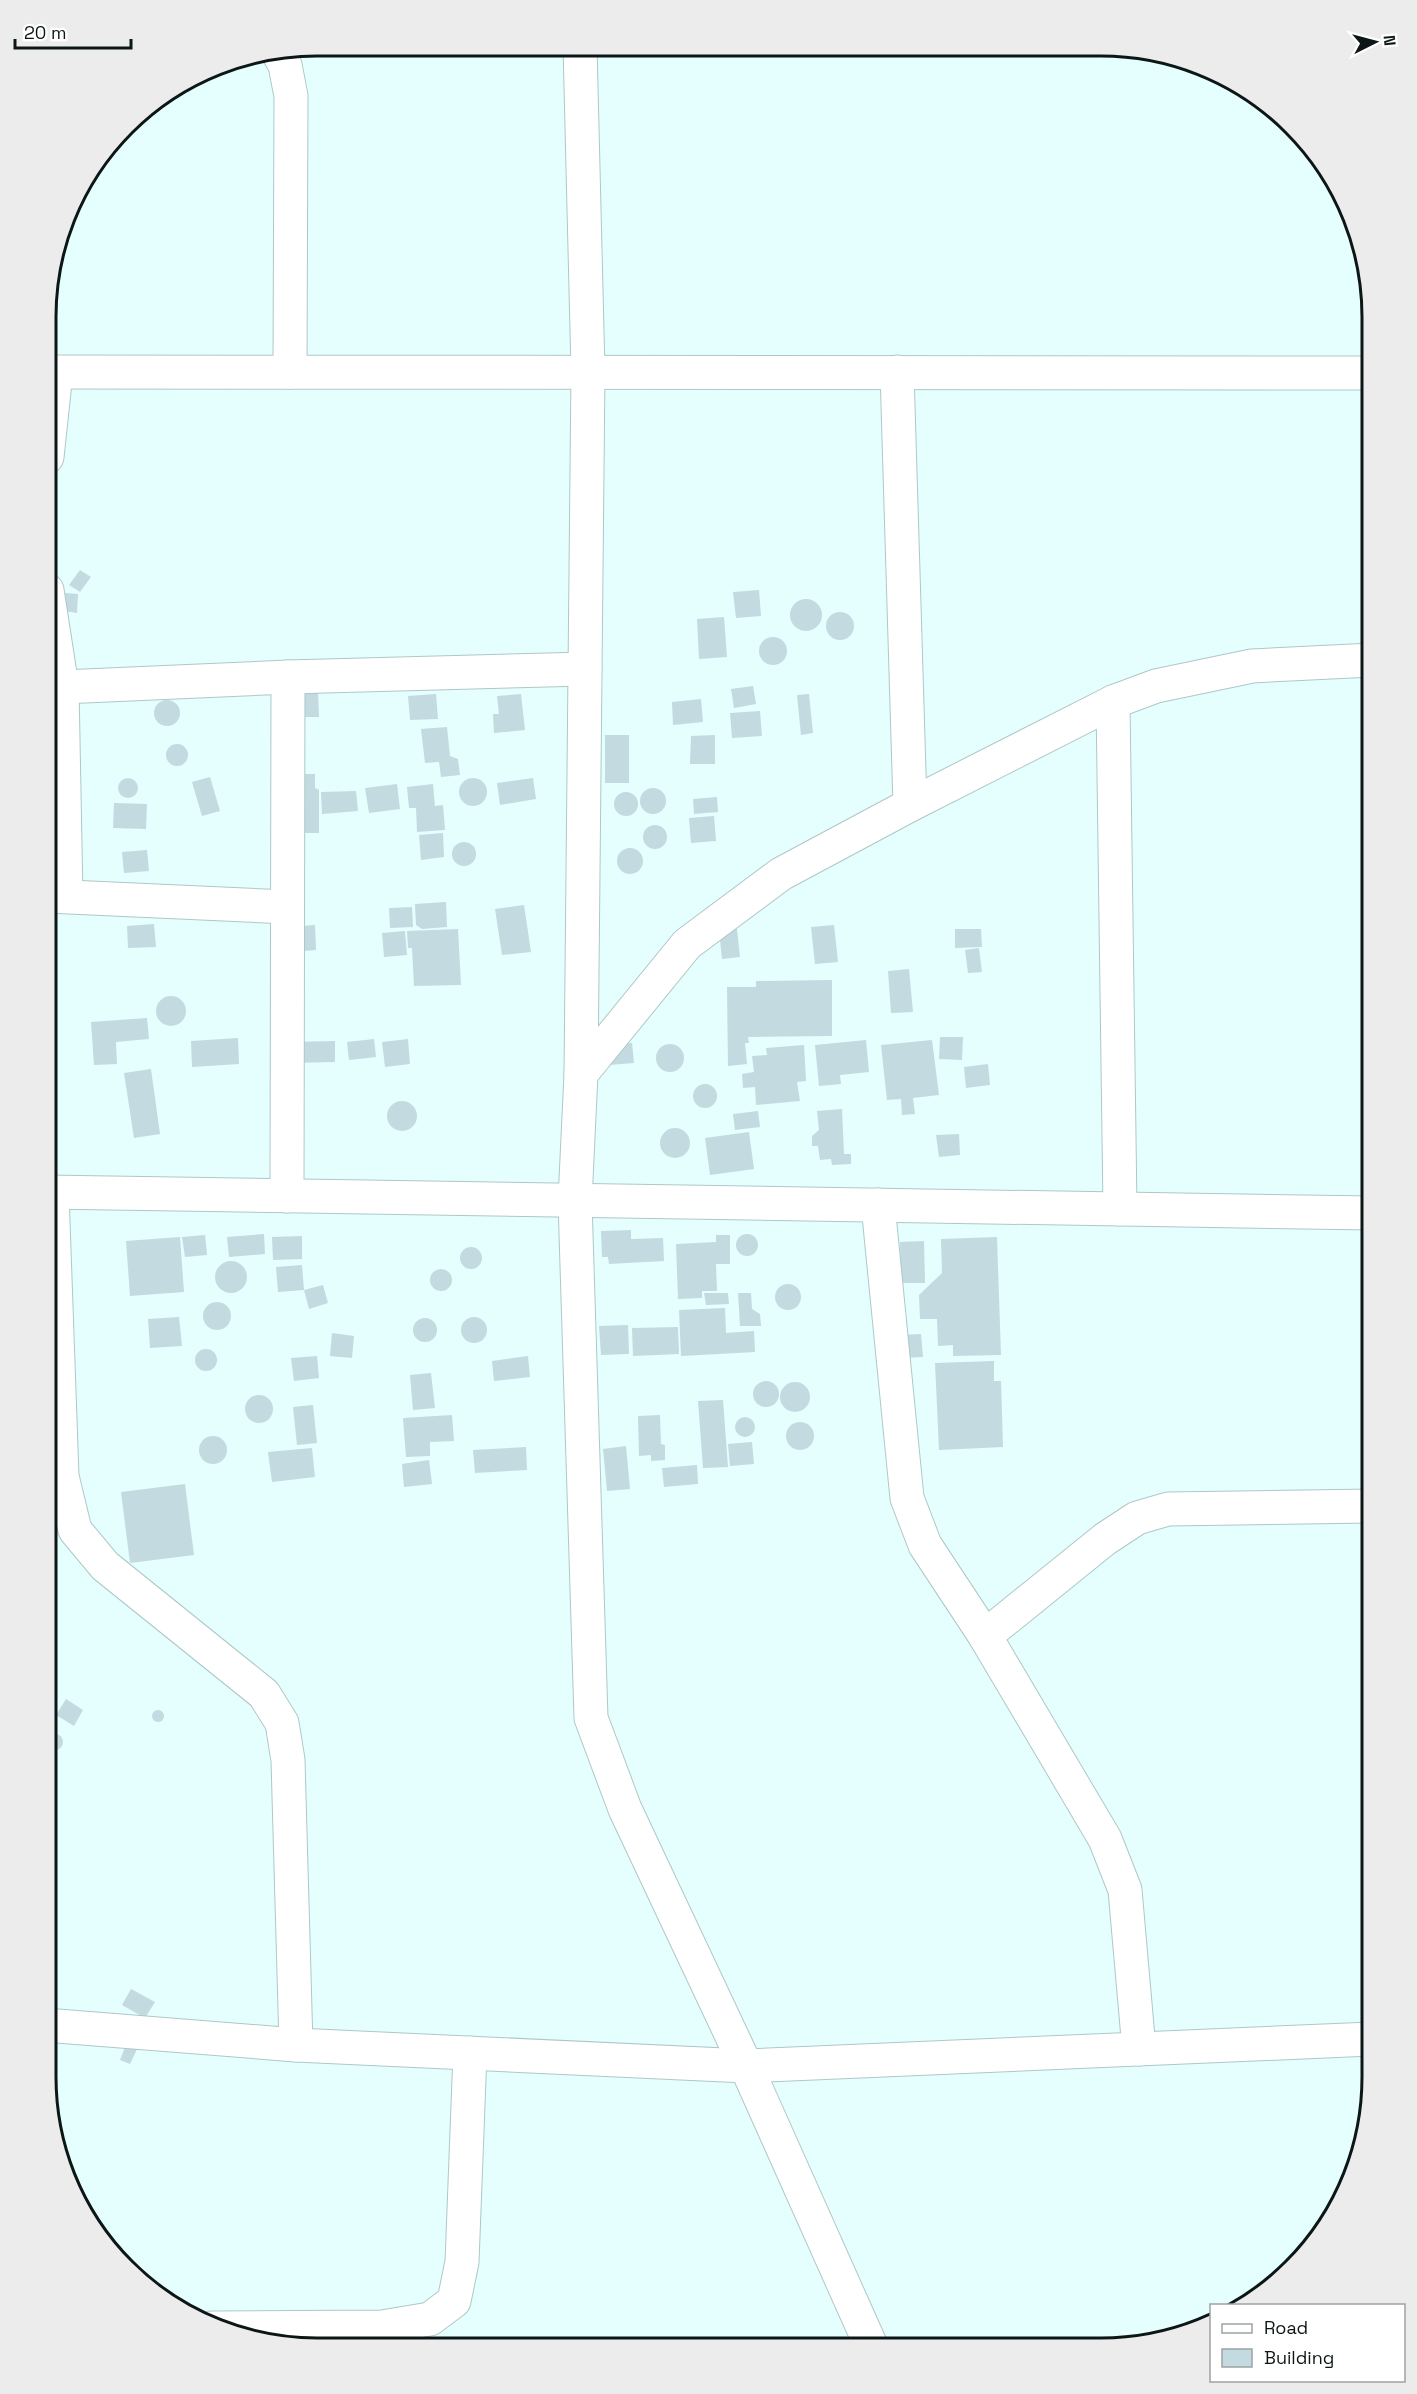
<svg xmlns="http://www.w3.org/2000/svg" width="1417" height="2394" viewBox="0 0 1417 2394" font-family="'Space Grotesk',sans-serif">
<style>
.building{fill:#c3dae1}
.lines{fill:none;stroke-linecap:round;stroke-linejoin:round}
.minor-casing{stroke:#afc7c7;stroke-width:35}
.minor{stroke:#fff;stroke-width:33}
.rim{fill:none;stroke:#0d1616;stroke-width:3}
</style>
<rect width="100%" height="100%" fill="#e5fefe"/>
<!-- building -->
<g class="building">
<polygon points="80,570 91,577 80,592 69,585"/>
<polygon points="759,590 761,616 736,618 733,592"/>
<polygon points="65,593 78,594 77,613 64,611"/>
<circle cx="806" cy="615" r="16"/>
<circle cx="840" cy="626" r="14"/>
<polygon points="724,617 727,657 699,659 697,619"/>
<circle cx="773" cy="651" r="14"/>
<polygon points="753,686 756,704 734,708 731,689"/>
<polygon points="318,689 319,717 302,717 292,690"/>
<polygon points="436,694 438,719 410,720 408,696"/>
<polygon points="521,694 525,730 494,733 493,714 499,714 497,696"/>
<polygon points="809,694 813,733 801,735 797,695"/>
<polygon points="701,699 703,722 673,725 672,702"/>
<circle cx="167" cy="713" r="13"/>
<polygon points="760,711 762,736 732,738 730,713"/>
<polygon points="447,727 450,756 458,759 460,775 441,777 439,762 425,763 421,729"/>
<rect x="605" y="735" width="24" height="48"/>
<polygon points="715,735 715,764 690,764 691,736"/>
<circle cx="177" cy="755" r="11"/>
<polygon points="295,774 315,774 315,788 319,790 319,833 296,833"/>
<polygon points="210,777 220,811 202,816 192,782"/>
<circle cx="473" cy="792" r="14"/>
<circle cx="128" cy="788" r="10"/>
<polygon points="533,778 536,799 500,805 497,783"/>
<polygon points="397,784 400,809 369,813 365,788"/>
<polygon points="433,784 435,806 443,805 445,830 417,832 416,808 409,808 407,787"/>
<circle cx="653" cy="801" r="13"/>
<polygon points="356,791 358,811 322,814 321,792"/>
<circle cx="626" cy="804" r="12"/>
<polygon points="717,797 718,812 694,814 693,799"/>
<polygon points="114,803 147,804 146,829 113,828"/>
<polygon points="714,816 716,841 691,843 689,818"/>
<circle cx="655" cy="837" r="12"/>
<polygon points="443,833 444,857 421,860 419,835"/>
<circle cx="464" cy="854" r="12"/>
<circle cx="630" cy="861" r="13"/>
<polygon points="147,850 149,871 124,873 122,852"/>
<polygon points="446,902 447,927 422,929 416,925 415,904"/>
<polygon points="524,905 531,952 502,955 495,909"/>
<polygon points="412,907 413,927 390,928 389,908"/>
<polygon points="154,924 156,947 128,948 127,926"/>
<polygon points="315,925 316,950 292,952 291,927"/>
<polygon points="834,925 838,962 815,964 811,927"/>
<polygon points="458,929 461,985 414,986 412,948 408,948 407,931"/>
<polygon points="737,929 740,957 722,959 719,931"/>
<polygon points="955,929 981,929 982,947 955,948"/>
<polygon points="405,931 407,955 384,957 382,933"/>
<polygon points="979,948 982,972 968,973 965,950"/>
<polygon points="909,969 913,1012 891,1013 888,971"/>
<polygon points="832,980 832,1036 748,1037 749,1043 745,1043 747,1064 728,1066 727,987 756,987 756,981"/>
<circle cx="171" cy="1011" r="15"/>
<polygon points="147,1018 149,1039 116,1042 117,1064 94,1065 91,1022"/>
<polygon points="940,1037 963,1037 962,1060 939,1059"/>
<polygon points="238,1038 239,1064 192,1067 191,1041"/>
<polygon points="374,1039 376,1057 349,1060 347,1042"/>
<polygon points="408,1039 410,1064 385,1067 382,1042"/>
<polygon points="866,1040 869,1072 840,1075 841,1084 819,1086 815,1045"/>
<polygon points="932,1040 939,1095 913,1098 915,1114 902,1115 901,1099 887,1100 881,1045"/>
<polygon points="335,1041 335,1062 292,1063 291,1042"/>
<polygon points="632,1043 634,1063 609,1065 606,1045"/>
<circle cx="670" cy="1058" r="14"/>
<polygon points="804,1045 806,1081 797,1082 800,1101 756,1105 755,1087 743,1088 742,1074 754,1072 752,1056 767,1055 766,1048"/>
<polygon points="988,1064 990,1085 966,1088 964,1067"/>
<polygon points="151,1069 160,1134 134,1138 124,1073"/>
<circle cx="705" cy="1096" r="12"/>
<circle cx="402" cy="1116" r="15"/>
<polygon points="842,1109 844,1154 851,1154 851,1164 832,1165 831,1159 820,1160 818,1146 812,1146 812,1136 819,1130 817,1111"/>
<polygon points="758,1111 760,1127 735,1130 733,1114"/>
<circle cx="675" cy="1143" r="15"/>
<polygon points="749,1132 754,1169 710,1175 705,1138"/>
<polygon points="959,1134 960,1155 939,1157 936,1135"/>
<polygon points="631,1230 631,1239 663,1238 664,1261 609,1264 608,1257 602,1257 601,1231"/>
<circle cx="747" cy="1245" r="11"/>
<polygon points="264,1234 265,1254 229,1257 227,1237"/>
<polygon points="205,1235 207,1255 185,1257 182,1237"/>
<polygon points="716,1235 730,1235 730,1264 716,1264 717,1291 702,1291 702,1298 678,1299 676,1244 716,1242"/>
<polygon points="302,1236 302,1259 273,1260 272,1237"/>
<polygon points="180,1237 184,1292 130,1296 126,1241"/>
<polygon points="997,1237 1001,1355 953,1356 953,1345 938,1346 937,1319 920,1319 919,1295 942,1273 941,1239"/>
<polygon points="924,1241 925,1283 901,1283 900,1242"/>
<circle cx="471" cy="1258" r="11"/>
<circle cx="231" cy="1277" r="16"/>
<polygon points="302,1265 304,1290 278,1292 276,1267"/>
<circle cx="441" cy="1280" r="11"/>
<circle cx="788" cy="1297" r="13"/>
<polygon points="323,1285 328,1303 309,1309 304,1290"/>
<polygon points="704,1293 728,1293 729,1304 706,1305"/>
<polygon points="738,1293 751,1293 752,1309 760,1314 761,1326 740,1326"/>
<circle cx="217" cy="1316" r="14"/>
<polygon points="725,1308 726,1333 754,1331 755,1352 681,1356 679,1310"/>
<polygon points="179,1317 182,1346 150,1348 148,1319"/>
<circle cx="474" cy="1330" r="13"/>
<circle cx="425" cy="1330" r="12"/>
<polygon points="628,1325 629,1354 601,1355 599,1326"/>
<polygon points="678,1327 679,1354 633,1356 632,1328"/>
<polygon points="332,1333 354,1336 352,1358 330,1356"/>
<polygon points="921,1334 923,1357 901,1358 900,1335"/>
<circle cx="206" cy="1360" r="11"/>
<polygon points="317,1356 319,1378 294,1381 291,1358"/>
<polygon points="528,1356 530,1377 494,1381 492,1361"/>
<polygon points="994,1361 994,1381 1001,1381 1003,1447 939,1450 935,1363"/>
<polygon points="431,1373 435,1408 413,1410 410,1375"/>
<circle cx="766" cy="1394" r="13"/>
<circle cx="795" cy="1397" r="15"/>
<circle cx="259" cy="1409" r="14"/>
<polygon points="723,1400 728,1467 703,1468 698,1401"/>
<polygon points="313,1405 317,1443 297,1445 293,1407"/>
<polygon points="452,1415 454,1441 430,1442 430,1456 406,1457 403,1418"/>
<polygon points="660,1415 661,1444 665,1445 665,1460 651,1461 651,1455 639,1456 638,1416"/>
<circle cx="745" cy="1427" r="10"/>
<circle cx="800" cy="1436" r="14"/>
<circle cx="213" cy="1450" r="14"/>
<polygon points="752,1442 754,1464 730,1466 728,1444"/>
<polygon points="626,1446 630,1489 607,1491 603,1449"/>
<polygon points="526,1447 527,1470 475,1473 473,1450"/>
<polygon points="312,1448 315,1477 272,1482 268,1452"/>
<polygon points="429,1460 432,1484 404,1487 402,1464"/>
<polygon points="697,1465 698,1484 664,1487 662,1468"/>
<polygon points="185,1484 194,1555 130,1563 121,1492"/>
<polygon points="66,1699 83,1710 74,1726 56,1715"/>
<circle cx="158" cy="1716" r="6"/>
<circle cx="55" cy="1742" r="8"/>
<polygon points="131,1989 155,2002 145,2018 122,2005"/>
<polygon points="127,2042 138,2047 130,2064 120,2060"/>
</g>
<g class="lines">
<!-- minor casing -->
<g class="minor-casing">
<g id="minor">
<polyline points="580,46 588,371 581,1074 575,1201 591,1718 625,1809 746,2066 872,2348"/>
<polyline points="278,53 285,65 291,96 290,372"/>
<polyline points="47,372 1372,373"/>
<polyline points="897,372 910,805"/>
<polyline points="47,457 56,373"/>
<polyline points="47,590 62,687 66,896"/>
<polyline points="62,687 288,677 585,669"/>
<polyline points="1113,702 1120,1209"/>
<polyline points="47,896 287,907"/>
<polyline points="581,1074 687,944 781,874 910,805 1113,702 1156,686 1252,666 1372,660"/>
<polyline points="46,1192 1372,1213"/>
<polyline points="52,1193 62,1476 75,1530 105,1566 264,1694 282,1723 288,1760 296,2045"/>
<polyline points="287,1196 288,677"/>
<polyline points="878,1205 907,1498 925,1545 985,1636 1105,1839 1125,1890 1139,2049"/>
<polyline points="985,1636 1105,1539 1137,1518 1168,1509 1372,1506"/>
<polyline points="45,2025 296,2045 746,2066 1371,2039"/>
<polyline points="212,2328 382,2327 430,2319 454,2301 462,2262 470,2053"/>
</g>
</g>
<!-- minor -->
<use href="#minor" class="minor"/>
</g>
<!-- crop -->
<path d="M0 0H1417V2394H0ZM317 56H1101A261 261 0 0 1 1362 317V2077A261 261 0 0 1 1101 2338H317A261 261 0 0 1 56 2077V317A261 261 0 0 1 317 56Z" fill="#ececec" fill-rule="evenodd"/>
<path class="rim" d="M317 56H1101A261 261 0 0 1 1362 317V2077A261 261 0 0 1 1101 2338H317A261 261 0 0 1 56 2077V317A261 261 0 0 1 317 56Z"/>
<!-- legend -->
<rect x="1210" y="2304" width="195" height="78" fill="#ffffff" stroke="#9ea2a2" stroke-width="1.5"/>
<rect x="1222" y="2324" width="30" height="9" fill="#ffffff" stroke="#9ea2a2" stroke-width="1.5"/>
<text x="1264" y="2334" font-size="18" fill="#0d1616">Road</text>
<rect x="1222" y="2349" width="30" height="18" fill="#c3dae1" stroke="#9ea2a2" stroke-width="1.5"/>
<text x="1264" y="2364" font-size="18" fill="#0d1616">Building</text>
<!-- north arrow -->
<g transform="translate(1375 42) rotate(84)" stroke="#ffffff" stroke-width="4.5" paint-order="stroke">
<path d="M0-4.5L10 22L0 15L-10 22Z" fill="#0d1616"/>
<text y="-9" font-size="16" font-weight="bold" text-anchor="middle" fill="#0d1616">N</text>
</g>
<!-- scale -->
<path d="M15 39v9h116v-9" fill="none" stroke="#0d1616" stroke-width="3"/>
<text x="24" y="39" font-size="18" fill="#0d1616" stroke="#ffffff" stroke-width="4.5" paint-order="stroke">20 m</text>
</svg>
